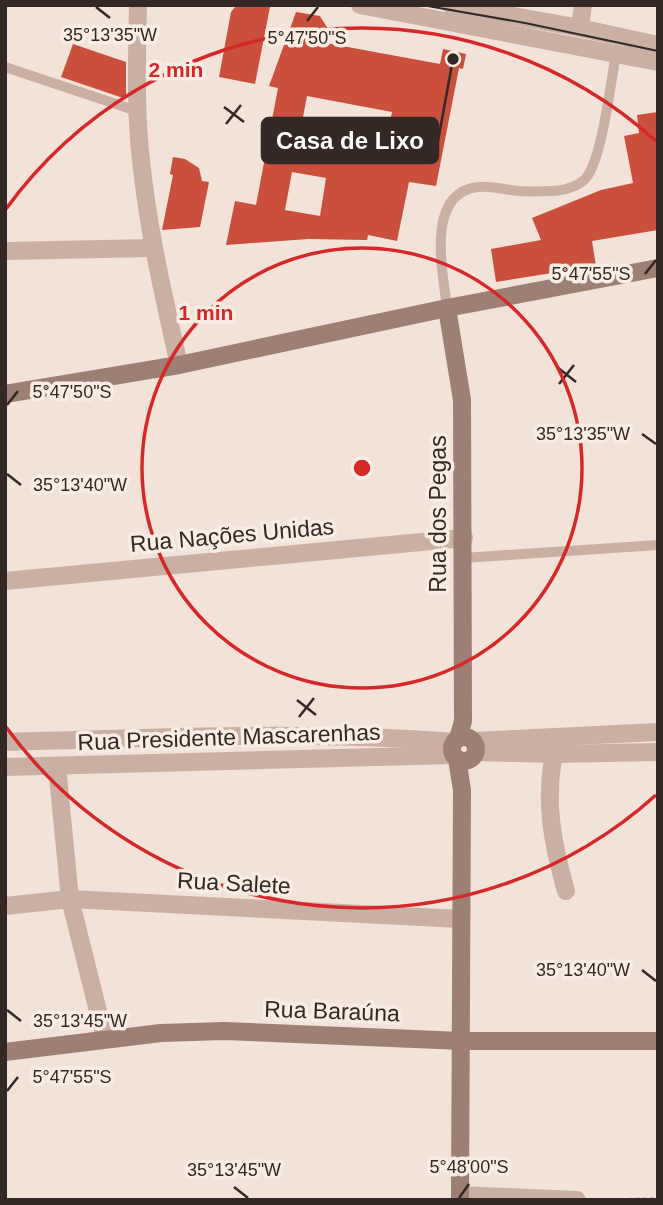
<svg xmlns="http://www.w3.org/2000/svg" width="663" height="1205" viewBox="0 0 663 1205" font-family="Arial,sans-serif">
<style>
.building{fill:#ca4f3d;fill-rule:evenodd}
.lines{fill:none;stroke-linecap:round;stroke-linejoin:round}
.path{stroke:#b59a8d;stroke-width:3.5;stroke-dasharray:3.5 3.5;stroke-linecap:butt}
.lane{stroke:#cab0a3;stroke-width:10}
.street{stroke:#cab0a3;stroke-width:18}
.secondary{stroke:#9d7f74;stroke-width:18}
.tram{stroke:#342825;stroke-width:2}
.ticks{fill:none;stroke:#342825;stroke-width:2.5}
.ring{fill:none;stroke:#d62828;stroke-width:3.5}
.labels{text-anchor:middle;stroke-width:7;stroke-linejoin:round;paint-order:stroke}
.street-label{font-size:23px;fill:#342825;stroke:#f9ede3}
.ticks-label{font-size:18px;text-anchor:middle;fill:#342825;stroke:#f9ede3;stroke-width:7;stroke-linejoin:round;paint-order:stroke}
.centre{fill:#d62828;stroke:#f9ede3;stroke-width:3.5}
.ring-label{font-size:21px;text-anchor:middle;font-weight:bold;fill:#d62828;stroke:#f9ede3;stroke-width:7;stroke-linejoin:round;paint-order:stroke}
.leader{fill:none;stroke:#342825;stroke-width:2.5}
.callout-dot{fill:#342825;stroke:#f9ede3;stroke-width:2.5}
.callout{fill:#342825;stroke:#342825;stroke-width:2.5}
.callout-label{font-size:24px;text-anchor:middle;font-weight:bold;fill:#fff}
</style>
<rect width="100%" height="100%" fill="#f2e2d7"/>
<!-- building -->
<g class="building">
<polygon points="237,5 270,7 255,84 219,77 231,12"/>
<path d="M 296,12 L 320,16 L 328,29 L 326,43 L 440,64 L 443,49 L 466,54 L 463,69 L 459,68 L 436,186 L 409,182 L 397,241 L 368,235 L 367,240 L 308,239 L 226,245 L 235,201 L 256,205 L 278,88 L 269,86 ZM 307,96 L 392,112 L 382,160 L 336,151 L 334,161 L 296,154 ZM 292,172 L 326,178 L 320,216 L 285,210 Z"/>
<polygon points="73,44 126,62 126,99 61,77"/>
<polygon points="658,112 658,230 592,241 596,266 496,282 491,249 541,240 532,218 601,190 633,183 624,136 639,133 637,115"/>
<polygon points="173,157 185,159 199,168 202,181 209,182 200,227 162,230 173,175 170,174"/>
</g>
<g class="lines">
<!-- path -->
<polyline class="path" points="608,1200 658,1199"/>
<!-- lane -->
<g class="lane">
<polyline points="5,67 137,111"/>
<path d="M 447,308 C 443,272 425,194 477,187 C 491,185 505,190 519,191 C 530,192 541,191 552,191 C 562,191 580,186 586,178 C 602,159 611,81 616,53"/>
<polyline points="463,558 658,545"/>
</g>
<!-- street -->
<g class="street">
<path d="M 138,5 C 137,57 135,109 141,160 C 148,230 164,297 179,365"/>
<polyline points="360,5 658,62"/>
<polyline points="451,5 580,28 658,45"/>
<polyline points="580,28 583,5"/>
<polyline points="5,251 152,248"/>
<polyline points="5,581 464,538"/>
<polyline points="473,741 658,732"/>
<path d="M 5,742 C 155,738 305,730 454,742"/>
<polyline points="475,752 554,754 658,752"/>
<path d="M 554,754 C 544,801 553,846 566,891"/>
<polyline points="57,766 70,899 105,1039"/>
<polyline points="5,767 453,755"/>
<polyline points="5,906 70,899 461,919"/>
<polyline points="460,1195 577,1200"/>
</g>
<!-- secondary -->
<g class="secondary">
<polyline points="447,308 462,400 463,721 458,739"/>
<polyline points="5,394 179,365 447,308 658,268"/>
<circle cx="464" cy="749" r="12"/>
<polyline points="457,759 462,790 460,1200"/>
<polyline points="5,1052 161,1033 224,1031 462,1041 658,1041"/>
</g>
<!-- tram -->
<polyline class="tram" points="422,5 525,23 658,51"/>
</g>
<!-- ticks -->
<path class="ticks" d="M 96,7 L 110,18M 307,21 L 318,7M 224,107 L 244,122M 226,124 L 241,105M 645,274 L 656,260M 557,367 L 576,382M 559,384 L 574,365M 7,405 L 18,391M 642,434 L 656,444M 7,474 L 21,485M 297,700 L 316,715M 299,717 L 314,698M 642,970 L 656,981M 7,1010 L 21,1021M 7,1091 L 18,1077M 234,1187 L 248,1198M 459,1198 L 469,1184"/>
<!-- distance rings -->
<g class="ring">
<circle cx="362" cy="468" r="220"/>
<path d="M656 795A440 440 0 0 1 6 727M6 209A440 440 0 0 1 656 141"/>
</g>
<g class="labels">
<!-- street labels -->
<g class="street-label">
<text transform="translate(438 514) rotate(-90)" y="8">Rua dos Pegas</text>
<text transform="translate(232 535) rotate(-5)" y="8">Rua Nações Unidas</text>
<text transform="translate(229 737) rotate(-2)" y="8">Rua Presidente Mascarenhas</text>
<text transform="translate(234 883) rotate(3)" y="8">Rua Salete</text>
<text transform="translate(332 1011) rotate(2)" y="8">Rua Baraúna</text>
</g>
</g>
<g class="ticks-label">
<text x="110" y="41">35°13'35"W</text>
<text x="307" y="44">5°47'50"S</text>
<text x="591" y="280">5°47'55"S</text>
<text x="72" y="398">5°47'50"S</text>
<text x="583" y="440">35°13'35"W</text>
<text x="80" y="491">35°13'40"W</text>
<text x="583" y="976">35°13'40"W</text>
<text x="80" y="1027">35°13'45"W</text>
<text x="72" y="1083">5°47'55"S</text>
<text x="469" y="1173">5°48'00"S</text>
<text x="234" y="1176">35°13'45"W</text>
</g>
<circle cx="362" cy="468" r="10" class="centre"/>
<g class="ring-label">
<text x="176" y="77">2 min</text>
<text x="206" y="320">1 min</text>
</g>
<!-- callouts -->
<path class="leader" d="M453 59L438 141"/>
<circle class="callout-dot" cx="453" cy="59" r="7"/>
<rect class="callout" x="262" y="118" width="176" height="45" rx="7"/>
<g class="callout-label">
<text x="350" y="149">Casa de Lixo</text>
</g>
<!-- border -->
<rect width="663" height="1205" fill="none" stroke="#342825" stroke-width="14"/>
</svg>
